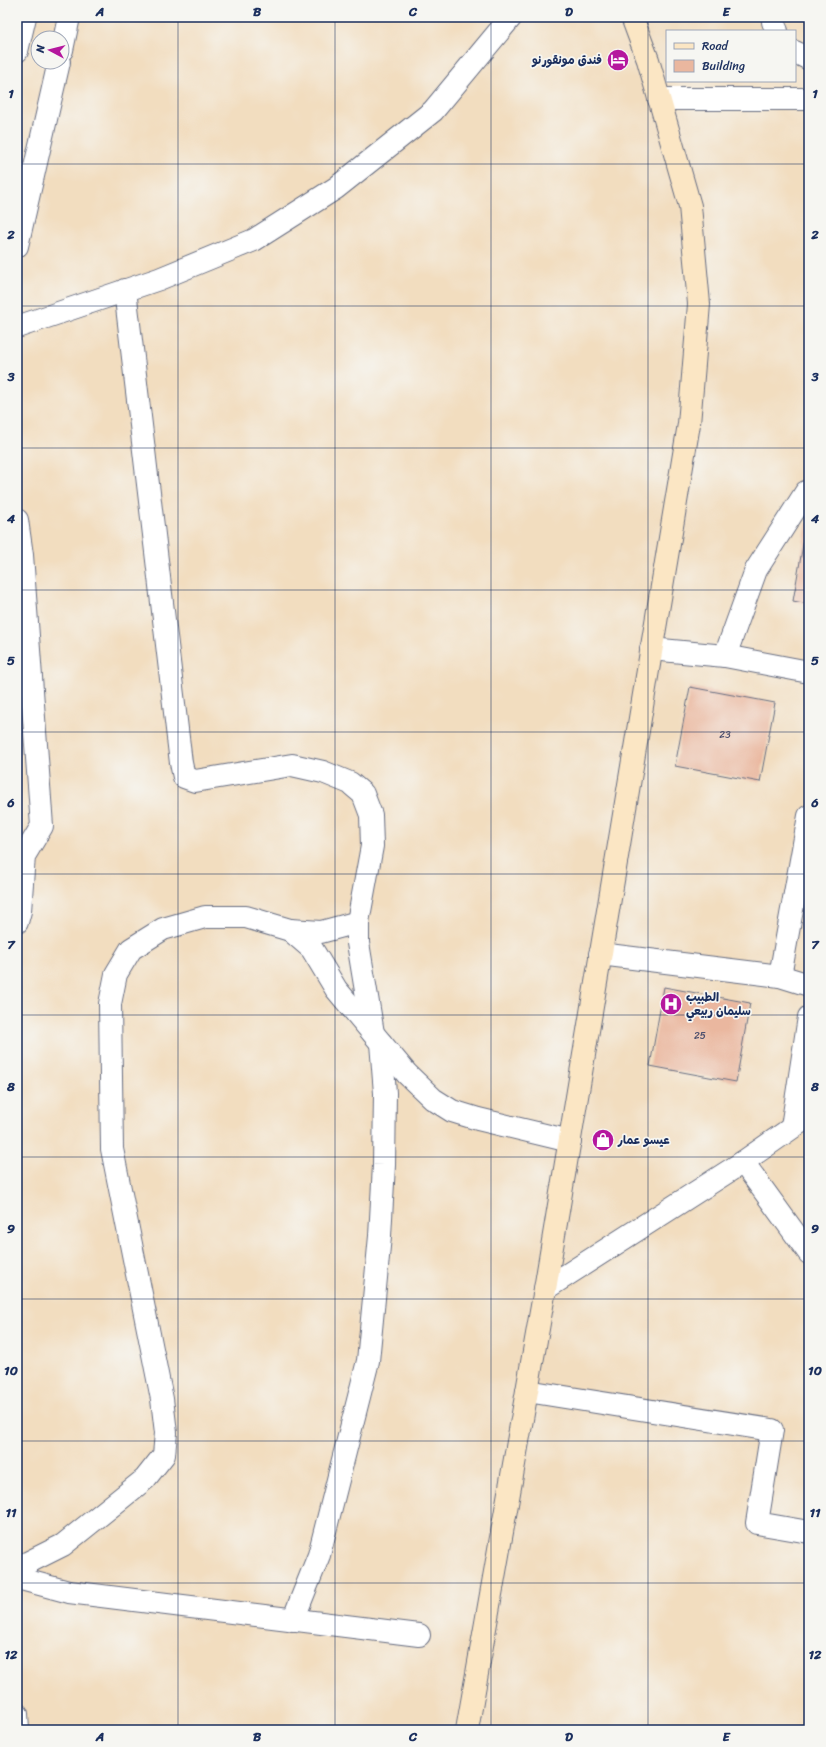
<svg xmlns="http://www.w3.org/2000/svg" width="826" height="1747" viewBox="0 0 826 1747" font-family="Sriracha,'Playpen Sans Arabic',sans-serif">
<style>
.building{fill:#eab79f}
.lines{fill:none;stroke-linecap:round;stroke-linejoin:round}
.minor-casing{stroke:#666c80;stroke-width:24}
.secondary-casing{stroke:#666c80;stroke-width:24}
.minor{stroke:#fff;stroke-width:22}
.secondary{stroke:#fbe6c4;stroke-width:22}
.grid{fill:none;stroke:#1b2f5e;stroke-width:1;stroke-opacity:0.55}
.labels{text-anchor:middle;stroke-width:3.5;stroke-linejoin:round;paint-order:stroke}
.number-label{font-size:10px;fill:#4f516e}
.poi-label{font-size:12px;font-weight:bold;fill:#1b2f5e;stroke:#f6f6f2;text-anchor:start}
.neatline{fill:none;stroke:#1b2f5e;stroke-width:1.5}
.grid-label{font-size:13px;text-anchor:middle;font-weight:bold;fill:#1b2f5e}
</style>
<rect width="100%" height="100%" fill="#f6f6f2"/>
<filter id="ink" filterUnits="userSpaceOnUse"><feTurbulence type="fractalNoise" baseFrequency=".025" numOctaves="2"/><feDisplacementMap in="SourceGraphic" scale="8" xChannelSelector="R" yChannelSelector="G"/><feConvolveMatrix kernelMatrix="1 2 1 2 8 2 1 2 1" color-interpolation-filters="sRGB"/></filter>
<filter id="wash" filterUnits="userSpaceOnUse"><feTurbulence type="fractalNoise" baseFrequency=".012" numOctaves="4" result="noise"/><feDisplacementMap in="SourceGraphic" scale="16" xChannelSelector="R" yChannelSelector="G"/><feGaussianBlur stdDeviation="0.9" result="paint"/><feColorMatrix in="noise" values="0 0 0 0 0 0 0 0 0 0 0 0 0 0 0 0 0 1.4 0 .05"/><feComposite in="paint" operator="in"/></filter>
<g filter="url(#wash)">
<rect width="100%" height="100%" fill="#f2ddbf"/>
<g id="blocks">
<!-- building -->
<g class="building">
<polygon points="807,522 809,523 809,604 793,601"/>
<polygon points="690,687 775,703 760,782 675,766"/>
<polygon points="664,987 750,1003 736,1082 650,1066"/>
</g>
</g>
</g>
<g filter="url(#ink)">
<use href="#blocks" fill-opacity="0" stroke="#666c80" stroke-width="1"/>
<g class="lines">
<!-- minor casing -->
<g class="minor-casing">
<g id="minor">
<polyline points="773,17 773,22 777,31"/>
<polyline points="62,50 69,17"/>
<polyline points="17,51 25,17"/>
<polyline points="795,52 809,59"/>
<polyline points="659,99 809,99"/>
<polyline points="17,246 59,62"/>
<polyline points="125,290 181,763 184,777 195,781 292,765 323,772 350,783 363,794 371,815 372,846 358,922 358,943 373,1033"/>
<polyline points="17,327 159,279 254,240 336,188 433,111 511,17"/>
<polyline points="17,520 22,555 42,826 24,856 20,911 17,922"/>
<polyline points="651,649 725,656 809,672"/>
<polyline points="725,656 756,570 806,492 809,492"/>
<polyline points="290,930 321,932 358,922"/>
<polyline points="600,954 780,976 809,985"/>
<polyline points="780,976 809,816"/>
<polyline points="792,1127 809,1017"/>
<polyline points="743,1162 809,1253"/>
<polyline points="545,1289 743,1162 809,1116"/>
<polyline points="527,1391 772,1430 757,1523 809,1532"/>
<polyline points="17,1568 63,1545 145,1479 164,1455 166,1433 162,1399 112,1149 110,1004 116,974 131,949 163,929 205,917 246,917 290,930 312,949 336,989 407,1074 433,1099 452,1111 478,1119 570,1141"/>
<polyline points="17,1578 69,1592 419,1635"/>
<polyline points="293,1620 319,1555 368,1361 380,1236 384,1165 385,1093 381,1043"/>
<polyline points="17,1714 18,1730"/>
</g>
</g>
<!-- secondary casing -->
<g class="secondary-casing">
<polyline id="secondary" points="467,1730 545,1289 689,424 699,304 690,206 648,60 632,17"/>
</g>
<!-- minor -->
<use href="#minor" class="minor"/>
<!-- secondary -->
<use href="#secondary" class="secondary"/>
</g>
</g>
<!-- grid -->
<path class="grid" d="M 178,17 L 178,1730M 335,17 L 335,1730M 491,17 L 491,1730M 648,17 L 648,1730M 17,164 L 809,164M 17,306 L 809,306M 17,448 L 809,448M 17,590 L 809,590M 17,732 L 809,732M 17,874 L 809,874M 17,1015 L 809,1015M 17,1157 L 809,1157M 17,1299 L 809,1299M 17,1441 L 809,1441M 17,1583 L 809,1583"/>
<!-- icons -->
<defs>
<g id="hotel-disc" transform="scale(1.15)"><circle r="9.5" fill="#b5179e" stroke="#f6f6f2"/><path d="M-6-4.5h1.5V1H6V5H4.5V3h-9V5H-6ZM-4 0a1.8 1.8 0 1 1 3.6 0ZM.5 0V-2.5h3Q6-2.5 6 0Z" fill="#fff"/></g>
<g id="hospital-disc" transform="scale(1.15)"><circle r="9.5" fill="#b5179e" stroke="#f6f6f2"/><path d="M-5-5h3v3.5h4V-5h3V5h-3V1.5h-4V5h-3Z" fill="#fff"/></g>
<g id="shop-disc" transform="scale(1.15)"><circle r="9.5" fill="#b5179e" stroke="#f6f6f2"/><path d="M-5-2.5h2.3a2.7 3.5 0 0 1 5.4 0H5L5.5 6h-11ZM-1.5-2.5h3a1.5 2.3 0 0 0-3 0Z" fill="#fff"/></g>
</defs>
<g fill-rule="evenodd">
<use href="#hotel-disc" x="618" y="60"/>
<use href="#hospital-disc" x="671" y="1004"/>
<use href="#shop-disc" x="603" y="1140"/>
</g>
<g class="labels">
<!-- number labels -->
<g class="number-label">
<text x="725" y="738">23</text>
<text x="700" y="1039">25</text>
</g>
<!-- poi labels -->
<g class="poi-label">
<text x="602" y="64" text-anchor="end">فندق مونقورنو</text>
<text x="686" y="1001">الطبيب<tspan x="686" dy="14">سليمان ربيعي</tspan></text>
<text x="618" y="1144">عيسو عمار</text>
</g>
</g>
<!-- margin -->
<rect width="826" height="1747" fill="none" stroke="#f6f6f2" stroke-width="44"/>
<!-- legend -->
<rect x="666" y="30" width="130" height="52" fill="#f6f6f2" stroke="#9ea6b7"/>
<rect x="674" y="43" width="20" height="6" fill="#fbe6c4" stroke="#9ea6b7"/>
<text x="702" y="50" font-size="12" fill="#1b2f5e">Road</text>
<rect x="674" y="60" width="20" height="12" fill="#eab79f" stroke="#9ea6b7"/>
<text x="702" y="70" font-size="12" fill="#1b2f5e">Building</text>
<!-- north arrow -->
<g transform="translate(50 50) rotate(277)"><circle r="19" fill="#f6f6f2" stroke="#9ea6b7"/>
<path d="M0-3L7 15L0 10L-7 15Z" fill="#b5179e"/>
<text y="-6" font-size="11" font-weight="bold" text-anchor="middle" fill="#1b2f5e">N</text>
</g>
<rect x="22" y="22" width="782" height="1703" class="neatline"/>
<g class="grid-label">
<text x="100" y="16">A</text>
<text x="257" y="16">B</text>
<text x="413" y="16">C</text>
<text x="569" y="16">D</text>
<text x="726" y="16">E</text>
<text x="11" y="98">1</text>
<text x="815" y="98">1</text>
<text x="11" y="239">2</text>
<text x="815" y="239">2</text>
<text x="11" y="381">3</text>
<text x="815" y="381">3</text>
<text x="11" y="523">4</text>
<text x="815" y="523">4</text>
<text x="11" y="665">5</text>
<text x="815" y="665">5</text>
<text x="11" y="807">6</text>
<text x="815" y="807">6</text>
<text x="11" y="949">7</text>
<text x="815" y="949">7</text>
<text x="11" y="1091">8</text>
<text x="815" y="1091">8</text>
<text x="11" y="1233">9</text>
<text x="815" y="1233">9</text>
<text x="11" y="1375">10</text>
<text x="815" y="1375">10</text>
<text x="11" y="1517">11</text>
<text x="815" y="1517">11</text>
<text x="11" y="1659">12</text>
<text x="815" y="1659">12</text>
<text x="100" y="1741">A</text>
<text x="257" y="1741">B</text>
<text x="413" y="1741">C</text>
<text x="569" y="1741">D</text>
<text x="726" y="1741">E</text>
</g>
</svg>
